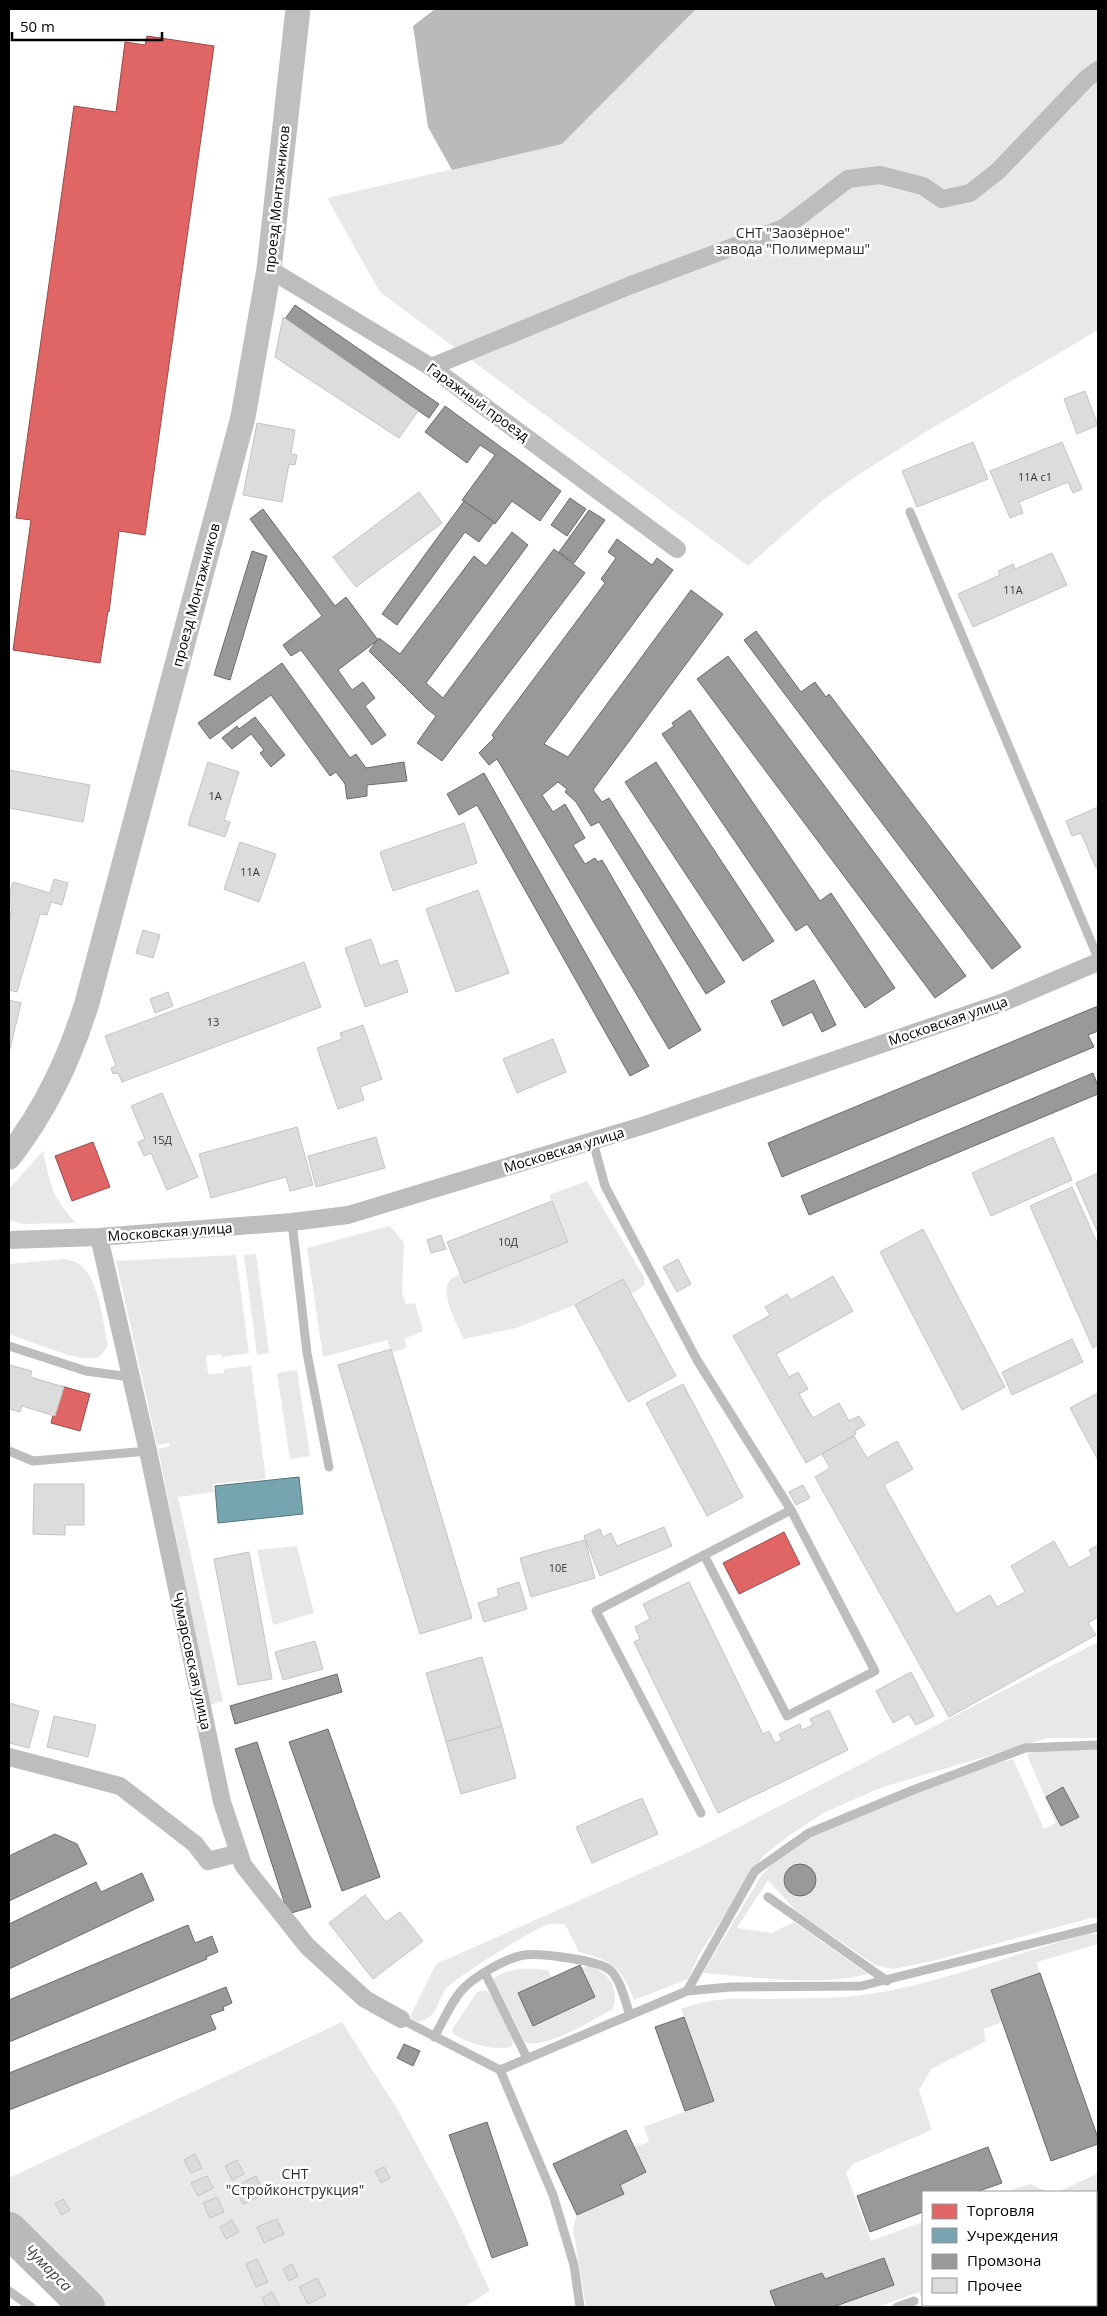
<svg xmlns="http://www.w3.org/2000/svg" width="1107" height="2316" viewBox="0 0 1107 2316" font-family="'Open Sans',sans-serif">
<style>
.green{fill:#e8e8e8;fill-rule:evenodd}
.water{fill:#bababa}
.shops{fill:#e06666;stroke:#9d4747}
.public{fill:#76a5af;stroke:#53747a}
.industry{fill:#999;stroke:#6b6b6b}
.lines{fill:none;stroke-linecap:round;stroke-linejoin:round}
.river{stroke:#bababa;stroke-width:36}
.building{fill:#dcdcdc;stroke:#c4c4c4}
.lane{stroke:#bdbdbd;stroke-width:9}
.street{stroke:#bdbdbd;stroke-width:18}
.secondary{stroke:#bfbfbf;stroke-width:25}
.labels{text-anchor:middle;stroke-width:5;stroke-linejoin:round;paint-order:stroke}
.number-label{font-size:11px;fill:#373737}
.street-label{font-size:14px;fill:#000;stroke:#fff}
.park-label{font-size:14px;fill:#2d2d2d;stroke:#fff}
.water-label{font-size:15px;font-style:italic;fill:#3e3e3e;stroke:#fff}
</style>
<rect width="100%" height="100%" fill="#fff"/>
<!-- green -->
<g class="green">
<polygon points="696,9 1098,9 1098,330 924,433 852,479 822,501 748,566 380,292 327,198 562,144"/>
<path d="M 43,1151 C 51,1187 51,1195 76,1223 L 23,1224 L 9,1220 L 9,1189 Z"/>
<path d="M 587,1181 L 644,1277 L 645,1285 L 631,1294 L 622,1279 L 575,1305 L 516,1328 L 464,1339 C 458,1327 439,1293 450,1280 C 452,1278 457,1276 460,1274 L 464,1283 L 568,1242 L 549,1195 Z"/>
<polygon points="390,1226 404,1243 402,1293 406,1304 415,1303 423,1331 404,1339 407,1348 392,1352 387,1340 323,1357 307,1248"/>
<polygon points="256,1254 269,1353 257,1355 244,1255"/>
<polygon points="236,1255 249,1353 222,1357 221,1354 206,1356 208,1374 224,1373 224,1369 251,1366 266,1479 213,1484 214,1492 178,1497 223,1701 209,1705 158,1449 170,1446 169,1443 157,1445 116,1261"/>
<path d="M 64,1259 C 69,1260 75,1261 79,1264 C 99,1278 103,1322 108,1345 C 105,1351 101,1357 95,1358 C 78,1362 27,1340 9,1334 L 9,1264 Z"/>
<polygon points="297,1370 310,1456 290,1459 277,1373"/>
<polygon points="297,1546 314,1613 273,1625 257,1550"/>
<path d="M 1098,1642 L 1098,1738 L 1048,1738 L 883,1787 L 825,1812 L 790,1835 L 764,1855 L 700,1953 L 688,1979 L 634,2000 C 622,1968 612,1960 579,1952 L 565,1924 C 559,1924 551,1923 546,1925 C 531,1931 454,1978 446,1989 C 435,2004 440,2016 418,2022 L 410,2017 L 436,1964 L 698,1848 Z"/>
<path d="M 1098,1747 L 1098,1918 L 1091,1918 L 932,1961 L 893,1969 L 875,1965 L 796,1911 L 768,1880 L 737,1928 L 772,1933 L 794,1922 L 868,1974 C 815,1987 756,1977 703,1973 L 761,1876 L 778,1858 L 804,1838 L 893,1794 L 1013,1759 L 1044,1829 L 1056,1823 L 1027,1755 L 1041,1749 ZM 1063,1788 L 1079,1817 L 1061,1826 L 1046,1797 ZM 798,1865 L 806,1866 L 814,1875 C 816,1882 815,1889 809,1893 C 790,1907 770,1873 798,1865 Z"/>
<path d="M 1089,1934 L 1098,1934 L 1098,1944 L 1037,1962 L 1040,1973 L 991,1990 L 1002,2022 L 984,2029 L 985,2042 L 931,2069 L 919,2090 L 932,2130 L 853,2164 L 846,2173 L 871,2241 L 923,2222 L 923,2302 L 919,2292 L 878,2307 L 833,2307 L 894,2285 L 884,2258 L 825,2279 L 822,2273 L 770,2291 L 776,2307 L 586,2307 L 573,2228 L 577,2215 L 624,2194 L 620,2185 L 646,2172 L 634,2147 L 649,2142 L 644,2127 L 714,2101 L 681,2009 C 714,1996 740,1999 775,1999 C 806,1998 839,1999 870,1994 C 945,1983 1016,1952 1089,1934 Z"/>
<path d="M 589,1965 C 610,1975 619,1985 613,2009 C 594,2019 545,2050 525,2042 L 493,1979 C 508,1967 530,1968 548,1970 L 552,1978 L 518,1994 L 533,2025 L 595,1997 L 582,1968 Z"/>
<path d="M 485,1990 C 495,1996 507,2028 514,2040 L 511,2047 C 496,2051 466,2043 454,2034 L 452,2030 L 477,1992 Z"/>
<polygon points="342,2022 396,2107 453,2211 490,2291 464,2307 68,2307 9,2255 9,2178"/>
<polygon points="1098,2173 1098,2307 916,2307 923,2305 1096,2305 1096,2192 1058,2192"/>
<polygon points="1030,2184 1049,2192 1006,2192"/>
</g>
<!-- water -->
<polygon class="water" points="435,9 696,9 562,144 452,170 428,127 413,26"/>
<!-- shops -->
<g class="shops">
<polygon points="147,36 214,46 145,535 119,531 109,612 108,611 100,663 13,650 31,520 16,518 74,106 116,112 125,42 145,45"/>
<polygon points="93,1142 110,1187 72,1201 55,1156"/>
<polygon points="61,1386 90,1394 80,1431 51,1423"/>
<polygon points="784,1532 800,1564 739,1594 723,1563"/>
</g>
<!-- public -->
<polygon class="public" points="299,1477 303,1514 218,1523 215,1486"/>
<!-- industry -->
<g class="industry">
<polygon points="295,305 439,404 429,418 285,319"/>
<polygon points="445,406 561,491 540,521 512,501 495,524 462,500 495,455 480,445 467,463 425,432"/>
<polygon points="570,498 586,509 567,536 551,525"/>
<polygon points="464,501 494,522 479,542 465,532 397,625 382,614"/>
<polygon points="263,509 335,606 346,597 378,640 338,670 352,690 363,682 375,698 365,706 386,735 372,745 301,650 291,656 283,645 322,616 250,519"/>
<polygon points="589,510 605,520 574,563 559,552"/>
<polygon points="512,532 528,545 426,683 443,698 554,549 585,573 442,761 417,743 436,716 426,708 369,651 379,638 400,654 474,556 486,566"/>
<polygon points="617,539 652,565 657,558 673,570 544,744 568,757 691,590 723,614 593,790 602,802 609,798 725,982 706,994 599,822 591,826 576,802 565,792 567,789 558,782 542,795 553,812 565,804 585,838 573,845 585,864 595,858 598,862 602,860 701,1030 669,1049 497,759 489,765 479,753 494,738 492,735 605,583 601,579 616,558 608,552"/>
<polygon points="252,551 267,556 230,680 214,675"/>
<polygon points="756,631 801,692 815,682 826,697 829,694 1021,947 992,969 744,640"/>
<polygon points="728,656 966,976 935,998 697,679"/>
<polygon points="282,663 350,758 356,754 366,768 404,762 407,781 367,785 367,796 347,799 345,784 336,772 330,776 271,695 210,739 198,723"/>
<polygon points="690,710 820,901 831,893 895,988 865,1008 807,924 796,931 662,734 674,726 672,723"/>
<polygon points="255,717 285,755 271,767 260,753 264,750 251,734 232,749 222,738 237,726 239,729"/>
<polygon points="656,762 774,941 743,961 625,782"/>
<polygon points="484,773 649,1066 630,1076 477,805 459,815 447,794"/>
<polygon points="814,980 836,1025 822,1032 812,1012 783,1026 771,1001"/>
<polygon points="1098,1006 1098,1031 1088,1035 1094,1047 782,1177 768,1143"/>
<polygon points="1093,1073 1098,1086 1098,1094 809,1215 801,1196"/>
<polygon points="337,1674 342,1692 235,1724 230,1706"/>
<polygon points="328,1729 380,1877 342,1891 289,1742"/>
<polygon points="257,1742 311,1907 288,1914 235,1749"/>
<polygon points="1063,1787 1079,1817 1061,1826 1046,1797"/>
<polygon points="55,1834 77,1844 87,1864 9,1901 9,1856"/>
<circle cx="800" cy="1880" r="16"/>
<polygon points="142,1873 154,1900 9,1969 9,1924 96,1882 101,1892"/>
<polygon points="188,1925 195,1943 212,1936 218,1952 206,1957 207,1959 9,2042 9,2000"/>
<polygon points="580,1965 595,1997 533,2026 518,1993"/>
<polygon points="1040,1973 1098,2138 1098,2144 1051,2161 991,1990"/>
<polygon points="226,1987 232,2003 223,2007 224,2010 210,2015 216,2029 9,2110 9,2073"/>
<polygon points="684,2017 714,2101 685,2111 655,2027"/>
<polygon points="404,2044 420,2051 413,2066 397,2058"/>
<polygon points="487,2122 528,2245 492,2258 449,2135"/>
<polygon points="626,2130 646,2172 620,2185 624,2194 577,2215 553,2164"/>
<polygon points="988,2147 1002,2183 976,2192 923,2192 923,2212 870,2232 857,2196"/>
<polygon points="884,2258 894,2285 833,2307 776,2307 770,2291 822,2273 825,2279"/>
</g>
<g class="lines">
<!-- river -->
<polyline class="river" points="9,2230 87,2307"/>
</g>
<!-- building -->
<g class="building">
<polygon points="283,317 418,411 399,438 275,357"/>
<polygon points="1085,391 1098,425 1077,434 1064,399"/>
<polygon points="257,423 295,430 291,454 297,455 295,465 289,464 282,502 243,495"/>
<polygon points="973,442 988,479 917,507 902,471"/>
<polygon points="1062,442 1082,489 1073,493 1068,482 1019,502 1023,513 1010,518 990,471"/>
<polygon points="419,492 442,523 356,587 333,557"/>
<polygon points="1052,553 1067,585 973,627 958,594 1000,575 998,571 1013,564 1015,569"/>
<polygon points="208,762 239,772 224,820 230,822 225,837 188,825"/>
<polygon points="9,770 90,785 83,822 9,808"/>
<polygon points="1098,807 1098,867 1096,868 1081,833 1072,836 1066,821"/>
<polygon points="464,823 477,863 393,891 380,852"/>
<polygon points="240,842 276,854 259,902 224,889"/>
<polygon points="54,879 68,883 62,905 51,902 47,915 40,914 17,992 9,990 9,919 12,908 9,907 9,896 13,882 50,893"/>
<polygon points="478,890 509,973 456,992 426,909"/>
<polygon points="143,930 160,935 153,958 136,953"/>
<polygon points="371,939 380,966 397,960 408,992 365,1007 345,948"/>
<polygon points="304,962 321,1007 122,1082 118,1073 113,1074 111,1068 116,1066 105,1036"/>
<polygon points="168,992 173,1006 155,1013 150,999"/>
<polygon points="9,1000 21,1003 9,1053"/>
<polygon points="363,1025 382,1079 360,1087 364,1100 338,1109 317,1048 342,1039 340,1033"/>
<polygon points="553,1039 566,1072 517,1093 503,1059"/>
<polygon points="162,1093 198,1177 167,1190 151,1153 144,1156 138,1142 145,1139 131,1106"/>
<polygon points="297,1127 313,1185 290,1191 286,1177 211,1198 199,1154"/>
<polygon points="376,1137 385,1168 316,1187 308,1156"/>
<polygon points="1053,1137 1072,1180 991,1216 972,1173"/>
<polygon points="1098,1173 1098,1233 1076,1183"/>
<polygon points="1072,1187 1098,1245 1098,1345 1093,1348 1030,1206"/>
<polygon points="552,1201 568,1242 464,1283 447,1242"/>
<polygon points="923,1229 1005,1387 962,1410 880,1252"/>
<polygon points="441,1235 446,1249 431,1253 427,1240"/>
<polygon points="678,1259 691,1284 677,1292 663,1267"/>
<polygon points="833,1276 853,1311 776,1354 789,1377 798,1372 808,1389 799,1394 813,1418 839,1403 849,1421 859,1416 865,1425 855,1431 856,1434 806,1463 733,1336 770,1315 765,1307 787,1294 791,1300"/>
<polygon points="623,1279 676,1376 628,1402 575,1305"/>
<polygon points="1072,1339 1083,1362 1012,1395 1002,1372"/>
<polygon points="391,1349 472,1618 420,1634 338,1365"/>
<polygon points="9,1365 32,1371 30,1377 64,1387 55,1416 22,1406 20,1412 9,1409"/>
<polygon points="683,1384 743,1497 707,1516 646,1403"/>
<polygon points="1098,1393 1098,1460 1070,1408"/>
<polygon points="854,1436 867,1458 897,1441 913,1469 884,1485 956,1614 990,1595 997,1607 1025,1592 1011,1566 1054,1541 1069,1568 1092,1555 1089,1550 1098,1545 1098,1617 1088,1623 1096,1635 949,1717 815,1477 830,1468 822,1454"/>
<polygon points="34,1484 84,1484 84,1525 65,1525 65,1535 33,1534"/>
<polygon points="803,1485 810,1498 796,1505 789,1492"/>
<polygon points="664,1527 672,1546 600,1576 584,1536 600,1529 603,1537 611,1533 617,1546"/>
<polygon points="585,1540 595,1578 531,1597 520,1558"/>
<polygon points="249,1552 272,1679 238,1685 214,1559"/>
<polygon points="519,1582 527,1609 484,1622 478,1603 499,1596 497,1589"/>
<polygon points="689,1582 763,1734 769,1731 775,1743 782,1740 779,1734 800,1724 802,1730 813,1725 810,1719 829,1710 848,1750 718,1813 634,1642 640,1639 635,1627 650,1619 643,1604"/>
<polygon points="315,1641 323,1669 283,1680 275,1652"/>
<polygon points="482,1657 502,1726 446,1742 426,1673"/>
<polygon points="911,1672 934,1716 916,1725 909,1714 893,1723 876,1691"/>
<polygon points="9,1703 39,1711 29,1748 9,1743"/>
<polygon points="54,1716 96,1725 88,1757 47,1747"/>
<polygon points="502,1726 516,1778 461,1794 446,1742"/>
<polygon points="642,1798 658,1834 592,1863 576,1827"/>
<polygon points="365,1895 386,1922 400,1912 423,1941 373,1979 329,1923"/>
<polygon points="195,2154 202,2168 191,2173 184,2160"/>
<polygon points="237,2160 244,2174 232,2180 225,2166"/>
<polygon points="384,2167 390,2178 381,2183 375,2171"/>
<polygon points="207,2176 213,2188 198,2196 191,2183"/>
<polygon points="256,2176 265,2194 243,2204 234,2187"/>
<polygon points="217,2197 224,2212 210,2218 203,2203"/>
<polygon points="63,2199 70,2210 62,2215 55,2204"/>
<polygon points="277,2219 284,2234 264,2243 257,2227"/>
<polygon points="232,2220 239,2232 226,2239 220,2227"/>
<polygon points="257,2259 268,2282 256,2287 246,2264"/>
<polygon points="292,2264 298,2276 289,2281 283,2269"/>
<polygon points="317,2278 326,2295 308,2304 299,2287"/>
<polygon points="272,2292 280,2307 266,2307 262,2298"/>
</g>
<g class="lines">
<!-- lane -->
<g class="lane">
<polyline points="910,512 1098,958"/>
<polyline points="593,1142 605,1186 697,1360 791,1510 875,1671 787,1716 704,1555"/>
<polyline points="292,1222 307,1353 329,1467"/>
<polyline points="9,1346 86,1371 130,1377"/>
<polyline points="9,1451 33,1461 148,1451"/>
<polyline points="701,1813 596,1611 791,1510"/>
<polyline points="768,1897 887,1981"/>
<polyline points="485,1973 527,2058"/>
<polyline points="687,1991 755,1871 809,1833 913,1790 1025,1748 1098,1745"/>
<polyline points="401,2019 500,2070 687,1991 730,1987 861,1986 1098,1927"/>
<path d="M 434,2037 C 443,2022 450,2004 461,1991 C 473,1977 506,1958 524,1955 C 540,1953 598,1960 610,1970 C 621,1980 625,2001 630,2015"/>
<polyline points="500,2070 553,2195 574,2265 580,2307"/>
<polyline points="9,2291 31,2307"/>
<polyline points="897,2307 914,2301"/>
</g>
<!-- street -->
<g class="street">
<polyline points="269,269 431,367 677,549"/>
<polyline points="431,367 631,285 784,228 848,179 880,175 923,186 942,199 970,193 998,171 1087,78 1098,70"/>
<polyline points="99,1237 148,1451 222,1802 243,1865 307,1946 365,1999 401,2019"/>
<polyline points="9,1240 99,1237 292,1222 348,1215 645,1125 1004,1002 1098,962"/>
<polyline points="9,1757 120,1786 195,1844 208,1861 239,1853"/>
</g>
<!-- secondary -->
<path class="secondary" d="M 9,1157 C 46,1109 69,1060 87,1003 L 243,417 L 269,269 L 298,9"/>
</g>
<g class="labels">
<!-- number labels -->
<g class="number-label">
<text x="1035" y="481">11А с1</text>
<text x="1013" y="594">11А</text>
<text x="215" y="800">1А</text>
<text x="250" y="876">11А</text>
<text x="213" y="1026">13</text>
<text x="162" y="1144">15Д</text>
<text x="508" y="1246">10Д</text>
<text x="558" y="1572">10Е</text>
</g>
<!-- street labels -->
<g class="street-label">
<text transform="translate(277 199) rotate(-84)" y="5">проезд Монтажников</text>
<text transform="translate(478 402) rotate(36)" y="5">Гаражный проезд</text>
<text transform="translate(196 595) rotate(-75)" y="5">проезд Монтажников</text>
<text transform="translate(948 1021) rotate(-19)" y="5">Московская улица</text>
<text transform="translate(564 1150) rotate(-17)" y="5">Московская улица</text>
<text transform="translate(170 1232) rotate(-4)" y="5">Московская улица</text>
<text transform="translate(192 1661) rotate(78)" y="5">Чумарсовская улица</text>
</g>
<!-- park labels -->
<g class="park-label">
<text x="793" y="238">СНТ "Заозёрное"<tspan x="793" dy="16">завода "Полимермаш"</tspan></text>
<text x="295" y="2179">СНТ<tspan x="295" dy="16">"Стройконструкция"</tspan></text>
</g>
<!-- water labels -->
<g class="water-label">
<text transform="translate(48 2268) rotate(45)" y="5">Чумарса</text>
</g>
</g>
<!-- border -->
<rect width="1107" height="2316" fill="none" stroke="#000000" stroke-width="20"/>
<!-- legend -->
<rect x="922" y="2191" width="175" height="115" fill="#ffffff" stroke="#999999"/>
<rect x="932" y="2204" width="25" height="15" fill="#e06666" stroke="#999999"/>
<text x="967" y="2216" font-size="15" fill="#000000">Торговля</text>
<rect x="932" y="2228" width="25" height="15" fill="#76a5af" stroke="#999999"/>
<text x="967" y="2241" font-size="15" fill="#000000">Учреждения</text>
<rect x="932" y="2254" width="25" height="15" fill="#999999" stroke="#999999"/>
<text x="967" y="2266" font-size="15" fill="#000000">Промзона</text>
<rect x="932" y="2278" width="25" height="15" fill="#dcdcdc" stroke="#999999"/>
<text x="967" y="2291" font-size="15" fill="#000000">Прочее</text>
<!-- scale -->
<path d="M12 32v8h150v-8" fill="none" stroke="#000000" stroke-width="2.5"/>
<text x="20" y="32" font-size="15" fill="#000000" stroke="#ffffff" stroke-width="4" paint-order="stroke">50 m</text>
</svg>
